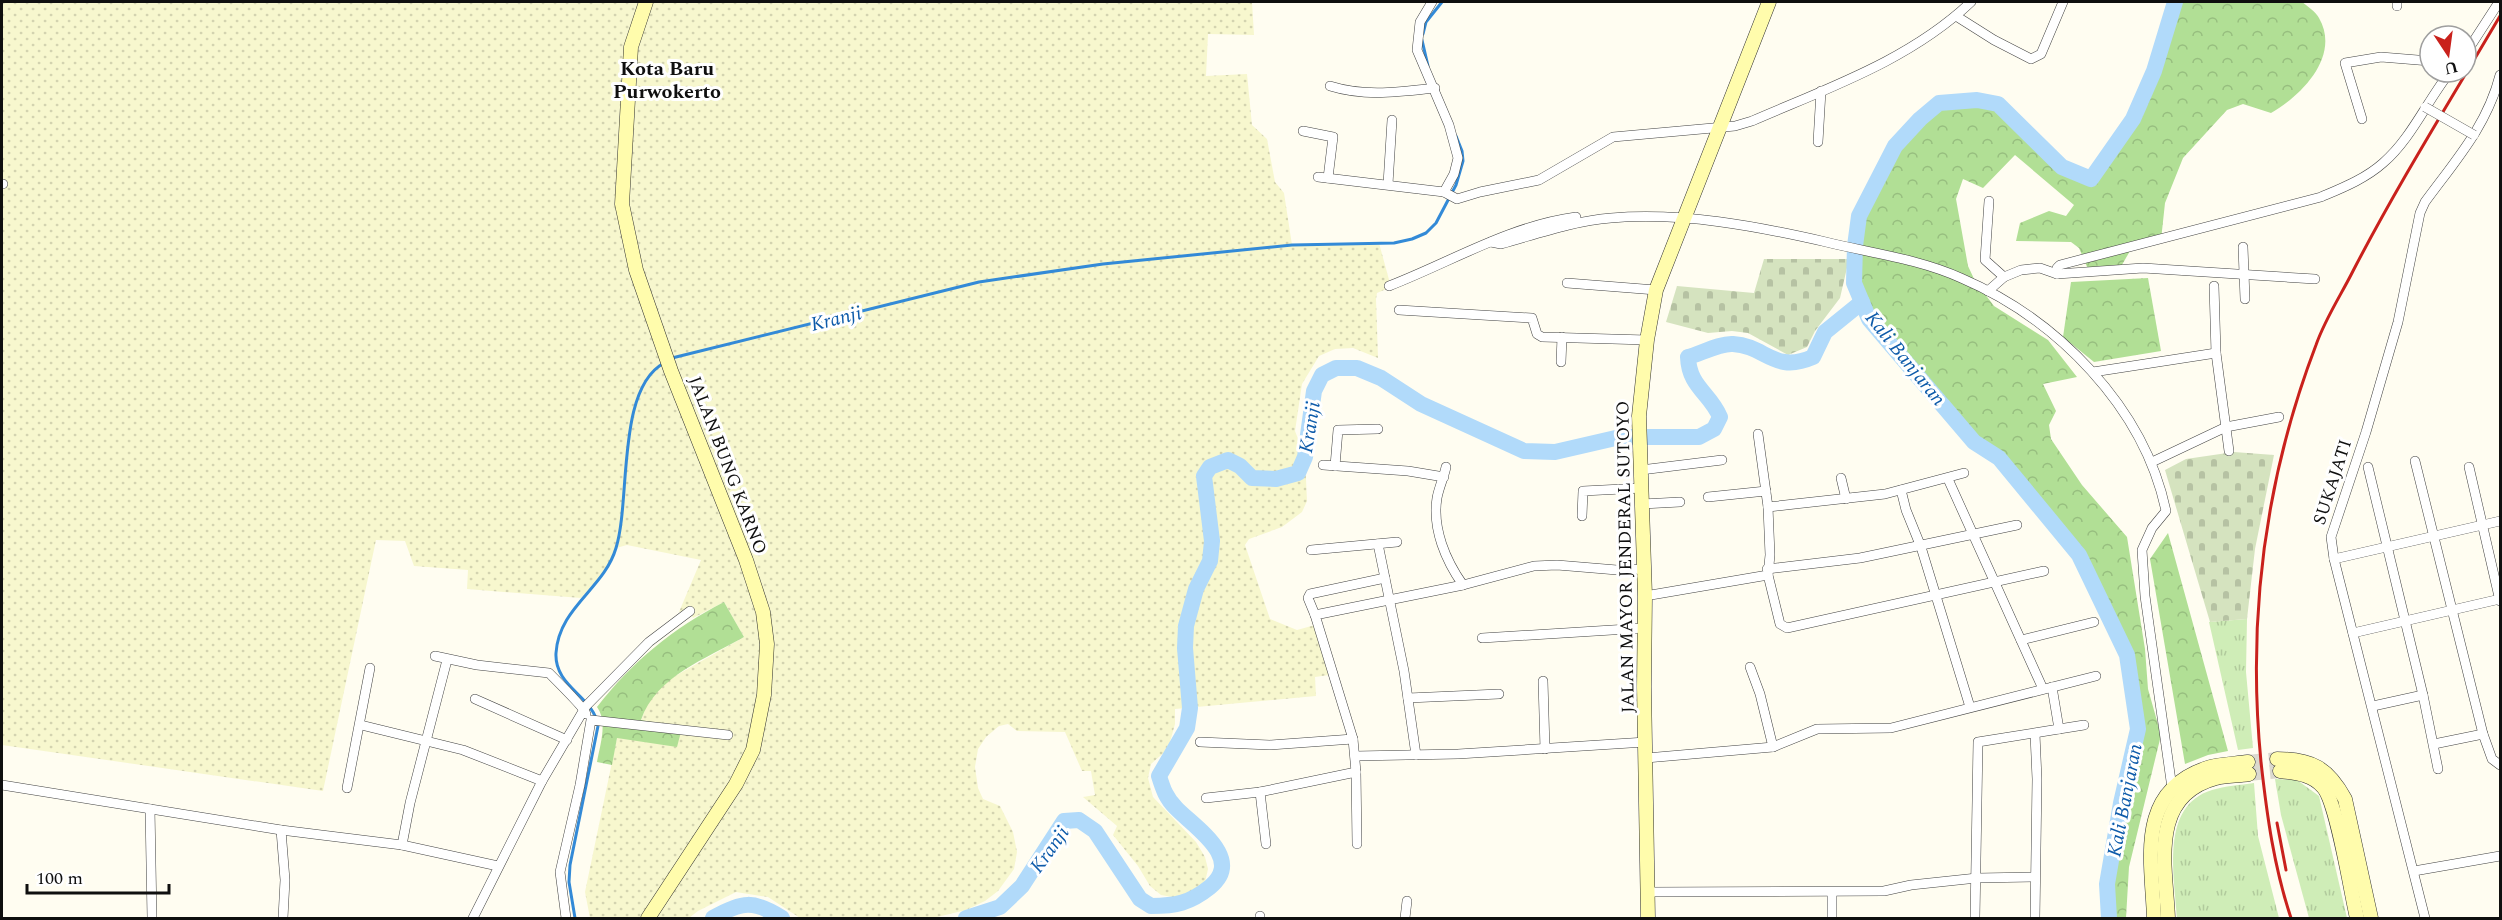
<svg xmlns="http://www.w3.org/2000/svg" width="2502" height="920" viewBox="0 0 2502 920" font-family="Spectral,serif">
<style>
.farmland{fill:url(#farmland-dots)}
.grass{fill:url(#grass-tufts)}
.forest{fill:url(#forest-crowns)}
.cemetery{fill:url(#cemetery-stones)}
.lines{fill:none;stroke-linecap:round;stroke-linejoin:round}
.stream{stroke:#338ad7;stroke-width:3}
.river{stroke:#b1dafa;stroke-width:16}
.secondary-tunnel{stroke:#dbd9cf;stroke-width:14;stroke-dasharray:14 7;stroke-linecap:butt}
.street-casing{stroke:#424242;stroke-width:10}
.secondary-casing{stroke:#313131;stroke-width:15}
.street{stroke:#fff;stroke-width:9}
.secondary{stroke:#fffcac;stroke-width:14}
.rail{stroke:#c9211c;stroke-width:3}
.street-bridge-casing{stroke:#424242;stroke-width:10;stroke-linecap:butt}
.street-bridge{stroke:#fff;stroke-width:9}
.labels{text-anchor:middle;stroke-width:6;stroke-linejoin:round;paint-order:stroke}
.street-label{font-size:18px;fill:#0f0f0f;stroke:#fff}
.neighbourhood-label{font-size:20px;font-weight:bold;fill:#0f0f0f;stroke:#fff}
.water-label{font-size:20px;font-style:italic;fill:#0e5baa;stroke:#fff}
</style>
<defs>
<pattern id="farmland-dots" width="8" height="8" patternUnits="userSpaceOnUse" patternTransform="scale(1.5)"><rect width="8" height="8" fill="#f7f7ce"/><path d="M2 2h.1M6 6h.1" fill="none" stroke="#d3d3b0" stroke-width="1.8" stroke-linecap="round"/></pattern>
<pattern id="grass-tufts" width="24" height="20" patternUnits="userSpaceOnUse" patternTransform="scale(1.5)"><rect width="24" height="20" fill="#cfedb7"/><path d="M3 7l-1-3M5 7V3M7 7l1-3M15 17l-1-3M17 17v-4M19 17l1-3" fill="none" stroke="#b1ca9c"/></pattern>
<pattern id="forest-crowns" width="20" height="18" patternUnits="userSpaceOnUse" patternTransform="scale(1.5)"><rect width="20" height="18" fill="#b1df95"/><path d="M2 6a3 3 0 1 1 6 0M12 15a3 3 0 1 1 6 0" fill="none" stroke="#97be7f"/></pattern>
<pattern id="cemetery-stones" width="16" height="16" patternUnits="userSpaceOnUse" patternTransform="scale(1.5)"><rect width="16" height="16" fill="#d5e3bf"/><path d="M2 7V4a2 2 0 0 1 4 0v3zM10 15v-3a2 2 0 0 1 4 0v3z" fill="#b6c2a3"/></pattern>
</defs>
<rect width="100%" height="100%" fill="#fffdf1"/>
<!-- farmland -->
<polygon class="farmland" points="2,2 1252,2 1254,35 1208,34 1206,76 1247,74 1252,125 1267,139 1275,182 1284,193 1292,245 1379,243 1391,287 1377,293 1376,299 1378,358 1353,348 1335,349 1319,356 1302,384 1295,431 1305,457 1307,501 1302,512 1282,527 1249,539 1245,545 1270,619 1297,630 1315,625 1329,675 1315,677 1316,696 1175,709 1175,724 1168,749 1151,764 1148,778 1153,797 1196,842 1205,857 1208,869 1205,882 1194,892 1177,898 1161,895 1150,886 1138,866 1113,835 1117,826 1083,797 1095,795 1091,771 1082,771 1065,732 1017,731 1008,724 999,726 986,737 978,749 975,767 978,788 983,799 1000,806 1013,832 1017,852 1014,869 998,891 985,901 966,910 933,918 800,918 768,897 736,892 698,911 689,918 590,918 585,892 617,738 641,721 647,703 668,680 744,637 724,602 693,618 690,611 679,612 701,560 627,545 616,548 608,568 581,598 467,589 468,570 414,566 405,541 376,540 323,791 2,745"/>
<!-- grass -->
<g class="grass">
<polygon points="2247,619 2246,672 2253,748 2238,750 2209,622"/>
<polygon points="2275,779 2297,780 2319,796 2347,918 2309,918 2281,815"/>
<path d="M 2254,783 L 2258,836 L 2279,918 L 2177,918 C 2175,877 2159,806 2212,790 C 2225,786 2240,785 2254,783 Z"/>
</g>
<!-- forest -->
<g class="forest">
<path d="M 2175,2 L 2302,2 C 2307,6 2316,12 2319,18 C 2341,56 2301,96 2271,113 L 2243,104 L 2227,110 L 2183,158 L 2165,203 L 2161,240 L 2134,244 L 2119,270 L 2088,269 L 2079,248 L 2071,242 L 2016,241 L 2020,223 L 2049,211 L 2066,216 L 2074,205 L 2015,155 L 1983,188 L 1963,179 L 1956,199 L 1968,266 L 1975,281 L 1994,306 L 2048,340 L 2077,377 L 2043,384 L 2056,411 L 2049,425 L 2051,439 L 2082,485 L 2127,537 L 2145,649 L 2148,689 L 2161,735 L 2129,867 L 2126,918 L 2109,918 L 2107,884 L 2121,803 L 2138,729 L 2127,655 L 2079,555 L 1999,458 L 1974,442 L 1869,319 L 1854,283 L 1855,246 L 1859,216 L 1895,146 L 1920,119 L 1939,103 L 1977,100 L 1998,104 L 2062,167 L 2091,179 L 2133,119 L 2154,71 Z"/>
<polygon points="2148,278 2161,351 2094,362 2063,337 2071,282"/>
<polygon points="2168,533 2228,751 2208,755 2185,764 2150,559"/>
<path d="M 724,602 L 744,637 C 706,659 656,676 641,720 L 682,728 L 677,747 L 617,738 L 612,765 L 597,762 C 600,745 608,722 597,707 C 632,662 673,628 724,602 Z"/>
</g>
<!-- cemetery -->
<g class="cemetery">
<polygon points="1764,259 1849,259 1840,298 1815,331 1807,347 1788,355 1748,333 1732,331 1708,333 1666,322 1677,286 1754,293"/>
<polygon points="2234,452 2274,455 2255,549 2247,619 2210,622 2165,470 2186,459"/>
</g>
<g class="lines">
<!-- stream -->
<g class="stream">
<polyline points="1423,34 1426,22 1442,2"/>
<polyline points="1422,40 1428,66"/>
<polyline points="672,358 979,282 1103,264 1292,245 1394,243 1412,239 1426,233 1436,223 1456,185 1463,161 1462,151 1456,136"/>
<path d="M 575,918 L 569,882 L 570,865 L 598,726 C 594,696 554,687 556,653 C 559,607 604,589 616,548 C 631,500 616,389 664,363"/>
</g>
<!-- river -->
<g class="river">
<path d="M 713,918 C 742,901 754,900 782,918"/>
<path d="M 966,918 L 1000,907 L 1022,886 L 1064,821 L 1079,820 L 1095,831 L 1140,899 L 1151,906 C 1176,906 1190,903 1210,887 C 1245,858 1194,827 1176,808 C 1166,798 1163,789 1159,776 L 1187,728 L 1190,708 L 1185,648 L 1186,626 L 1196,589 L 1210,561 L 1212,541 L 1204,476 L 1210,467 L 1228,460 L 1240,466 L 1252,478 L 1276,479 L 1298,473 L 1305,457 L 1314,391 L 1322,375 L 1336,368 L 1357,368 L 1381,378 L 1421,404 L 1524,451 L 1555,452 L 1620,437 L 1699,437 L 1714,429 L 1720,417 C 1710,393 1689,387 1688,357 C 1700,354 1720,343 1733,344 C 1766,346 1774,374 1813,357 L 1825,332 L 1862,302"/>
<polyline points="2109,918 2107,884 2121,803 2138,729 2127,655 2079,555 1999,458 1974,442 1869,319 1854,283 1855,246 1859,216 1895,146 1920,119 1939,103 1977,100 1998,104 2062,167 2091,179 2133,119 2154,71 2175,2"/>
</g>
<!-- secondary-tunnel -->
<g class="secondary-tunnel">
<polyline points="2248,762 2277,759"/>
<polyline points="2249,774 2280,771"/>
</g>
<!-- street casing -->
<g class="street-casing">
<g id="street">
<polyline points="1432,2 1420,22 1417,50 1449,125 1458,158 1454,174 1444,192"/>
<polyline points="2397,2 2397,6"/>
<polyline points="1956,16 1994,40 2031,59 2041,54 2063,2"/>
<polyline points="2466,53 2499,2"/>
<path d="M 1330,86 C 1365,97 1399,92 1435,88"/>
<polyline points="2362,119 2345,63 2381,57 2430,61"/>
<polyline points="1303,131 1333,137 1328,178"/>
<polyline points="1818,142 1821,91"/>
<path d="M 1318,177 L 1444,192 L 1457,199 L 1480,192 L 1539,180 L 1613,137 L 1735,126 L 1752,121 C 1828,88 1910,60 1971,2"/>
<polyline points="2,184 3,184"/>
<polyline points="1388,184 1392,120"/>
<polyline points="1989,201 1985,260 2004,277"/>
<path d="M 1491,242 L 1501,244 C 1537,234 1573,221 1611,218 C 1683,212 1756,226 1826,242 C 1871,253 1919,259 1961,278 C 2057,319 2144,407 2166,511 L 2152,528 L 2142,550 L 2145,596 L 2172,788"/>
<polyline points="2243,247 2245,299"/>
<path d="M 2057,274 L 2057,268 L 2060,265 L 2321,197 C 2342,188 2365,179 2383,163 C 2411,139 2427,101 2450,72"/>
<polyline points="1567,283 1656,290"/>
<path d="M 1389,286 C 1451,262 1509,226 1576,217"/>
<polyline points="2214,286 2216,353 2229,451"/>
<polyline points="1988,291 2004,277 2021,270 2040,268 2057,274 2143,268 2315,279"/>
<polyline points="1399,310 1532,318 1537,334 1542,337 1647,340"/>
<polyline points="1561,362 1562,337"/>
<polyline points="2093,372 2216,353"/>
<polyline points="2415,461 2483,734 2492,759 2500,765"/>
<polyline points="2152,462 2226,427 2279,417"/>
<polyline points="1323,465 1408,471 1444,477"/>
<polyline points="1335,466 1338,430 1378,429"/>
<path d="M 1446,467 C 1444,477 1439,487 1437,498 C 1432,529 1446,561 1463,585"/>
<polyline points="2368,467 2423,695 2438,769"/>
<polyline points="2469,467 2500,601"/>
<polyline points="1641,470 1722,460"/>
<polyline points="1841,478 1846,499"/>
<polyline points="1948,479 2043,689"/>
<polyline points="1901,490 1906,510 1921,547 1970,707"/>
<polyline points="1708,497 1766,491"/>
<polyline points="1642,504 1680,502"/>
<polyline points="1768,507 1885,494 1964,473"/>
<polyline points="1582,516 1583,491 1642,488"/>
<polyline points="1378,544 1404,671 1416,755"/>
<polyline points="1311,550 1397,542"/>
<polyline points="2334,559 2500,521"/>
<polyline points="1767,569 1860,558 2017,525"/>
<polyline points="1768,575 1780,624 1787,628 2044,571"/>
<polyline points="1645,596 1768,575 1770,555 1768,507 1758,434"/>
<polyline points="1315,615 1308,598 1310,594 1385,578"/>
<polyline points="2353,633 2500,599"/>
<polyline points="1482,638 1644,628"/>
<polyline points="2021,640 2094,622"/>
<path d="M 435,656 L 477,665 L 549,673 C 555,679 585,709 586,714"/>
<polyline points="1750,667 1760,694 1773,747"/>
<polyline points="1543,681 1545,749"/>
<polyline points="1408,698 1499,694"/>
<polyline points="475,699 567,740"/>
<polyline points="2373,706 2423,695"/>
<polyline points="361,725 463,750 542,781"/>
<polyline points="2059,729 2084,725"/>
<polyline points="2035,734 2037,779 2035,918"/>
<polyline points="1200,742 1270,745 1353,739"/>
<polyline points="2434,744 2483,734"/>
<polyline points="1355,756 1458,754 1646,742"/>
<polyline points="1646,758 1773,747 1817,729 1891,728 2096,676"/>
<polyline points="2,785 281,830 402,845 498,866"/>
<polyline points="347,788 370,668"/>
<polyline points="1260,792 1266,844"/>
<polyline points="1206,798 1260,792 1356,772"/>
<polyline points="150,809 152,918"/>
<polyline points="281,830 285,880 283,918"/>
<polyline points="1357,844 1356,772 1353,739 1315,615 1463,585 1534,566 1557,565 1617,570 1644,569"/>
<polyline points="402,845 410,803 447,660"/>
<polyline points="2414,871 2500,856"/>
<polyline points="1648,892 1884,891 1911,885 1977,878 2034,877"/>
<polyline points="1832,892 1832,918"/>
<polyline points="1260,916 1260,918"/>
<polyline points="473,918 542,781 586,706 649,642 690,611"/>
<polyline points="566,918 560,872 580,785 591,720 728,735"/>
<polyline points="1405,918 1407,901"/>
<polyline points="1975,918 1978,742 2059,729 2052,687"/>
<path d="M 2425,918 L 2334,559 L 2331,537 L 2366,432 L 2398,322 L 2420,213 L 2425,202 C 2455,161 2487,126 2500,75"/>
</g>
</g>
<!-- secondary casing -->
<g class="secondary-casing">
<g id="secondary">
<polyline points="646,2 631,47 622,204 636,270 671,371 746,560 763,612 767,644 764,695 753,750 736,784 648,918"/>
<path d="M 2277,759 C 2312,759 2328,768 2345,799 L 2371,918"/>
<path d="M 2280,771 C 2296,773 2312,774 2323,787 C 2337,802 2351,893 2357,918"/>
<polyline points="1648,918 1644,687 1645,596 1639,416 1647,340 1656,290 1769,2"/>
<path d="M 2154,918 C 2152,860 2135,792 2207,768 C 2219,764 2235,764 2248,762"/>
<path d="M 2168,918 C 2166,867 2148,796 2216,778 C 2226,775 2238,776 2249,774"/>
</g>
</g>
<!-- street -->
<use href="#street" class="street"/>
<!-- secondary -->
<use href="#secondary" class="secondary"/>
<!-- rail -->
<g class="rail">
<polyline points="2277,823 2286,870"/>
<path d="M 2291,918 C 2274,867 2267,816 2261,762 C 2247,618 2264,481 2316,345 C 2325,319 2341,295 2353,271 C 2398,184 2450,101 2500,16"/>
</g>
<!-- street-bridge casing -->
<g class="street-bridge-casing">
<polyline id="street-bridge" points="2425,107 2474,135"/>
</g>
<!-- street-bridge -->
<use href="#street-bridge" class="street-bridge"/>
</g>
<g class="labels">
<!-- street labels -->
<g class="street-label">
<text transform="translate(728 465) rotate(69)" y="6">JALAN BUNG KARNO</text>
<text transform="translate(2332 482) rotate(-72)" y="6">SUKAJATI</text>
<text transform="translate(1625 557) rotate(-91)" y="6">JALAN MAYOR JENDERAL SUTOYO</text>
</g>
<!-- neighbourhood labels -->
<g class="neighbourhood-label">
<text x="667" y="75">Kota Baru<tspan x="667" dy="23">Purwokerto</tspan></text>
</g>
<!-- water labels -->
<g class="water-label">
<text transform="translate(836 318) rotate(-14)" y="7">Kranji</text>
<text transform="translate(1906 358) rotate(51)" y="7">Kali Banjaran</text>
<text transform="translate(1309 427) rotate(-81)" y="7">Kranji</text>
<text transform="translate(2124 800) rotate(-79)" y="7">Kali Banjaran</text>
<text transform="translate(1049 849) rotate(-54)" y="7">Kranji</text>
</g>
</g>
<!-- border -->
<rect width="2502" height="920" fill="none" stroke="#0f0f0f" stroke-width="6"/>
<!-- north arrow -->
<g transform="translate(2448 54) rotate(167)"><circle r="28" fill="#ffffff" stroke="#9f9f9f" stroke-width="1.5"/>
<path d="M0-4.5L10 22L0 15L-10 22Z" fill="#c9211c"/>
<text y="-9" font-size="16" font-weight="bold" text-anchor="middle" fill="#0f0f0f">U</text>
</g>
<!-- scale -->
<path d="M27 884v9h142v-9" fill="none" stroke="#0f0f0f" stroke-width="3"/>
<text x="36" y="884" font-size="18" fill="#0f0f0f" stroke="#ffffff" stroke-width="4.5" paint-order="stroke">100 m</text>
</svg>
